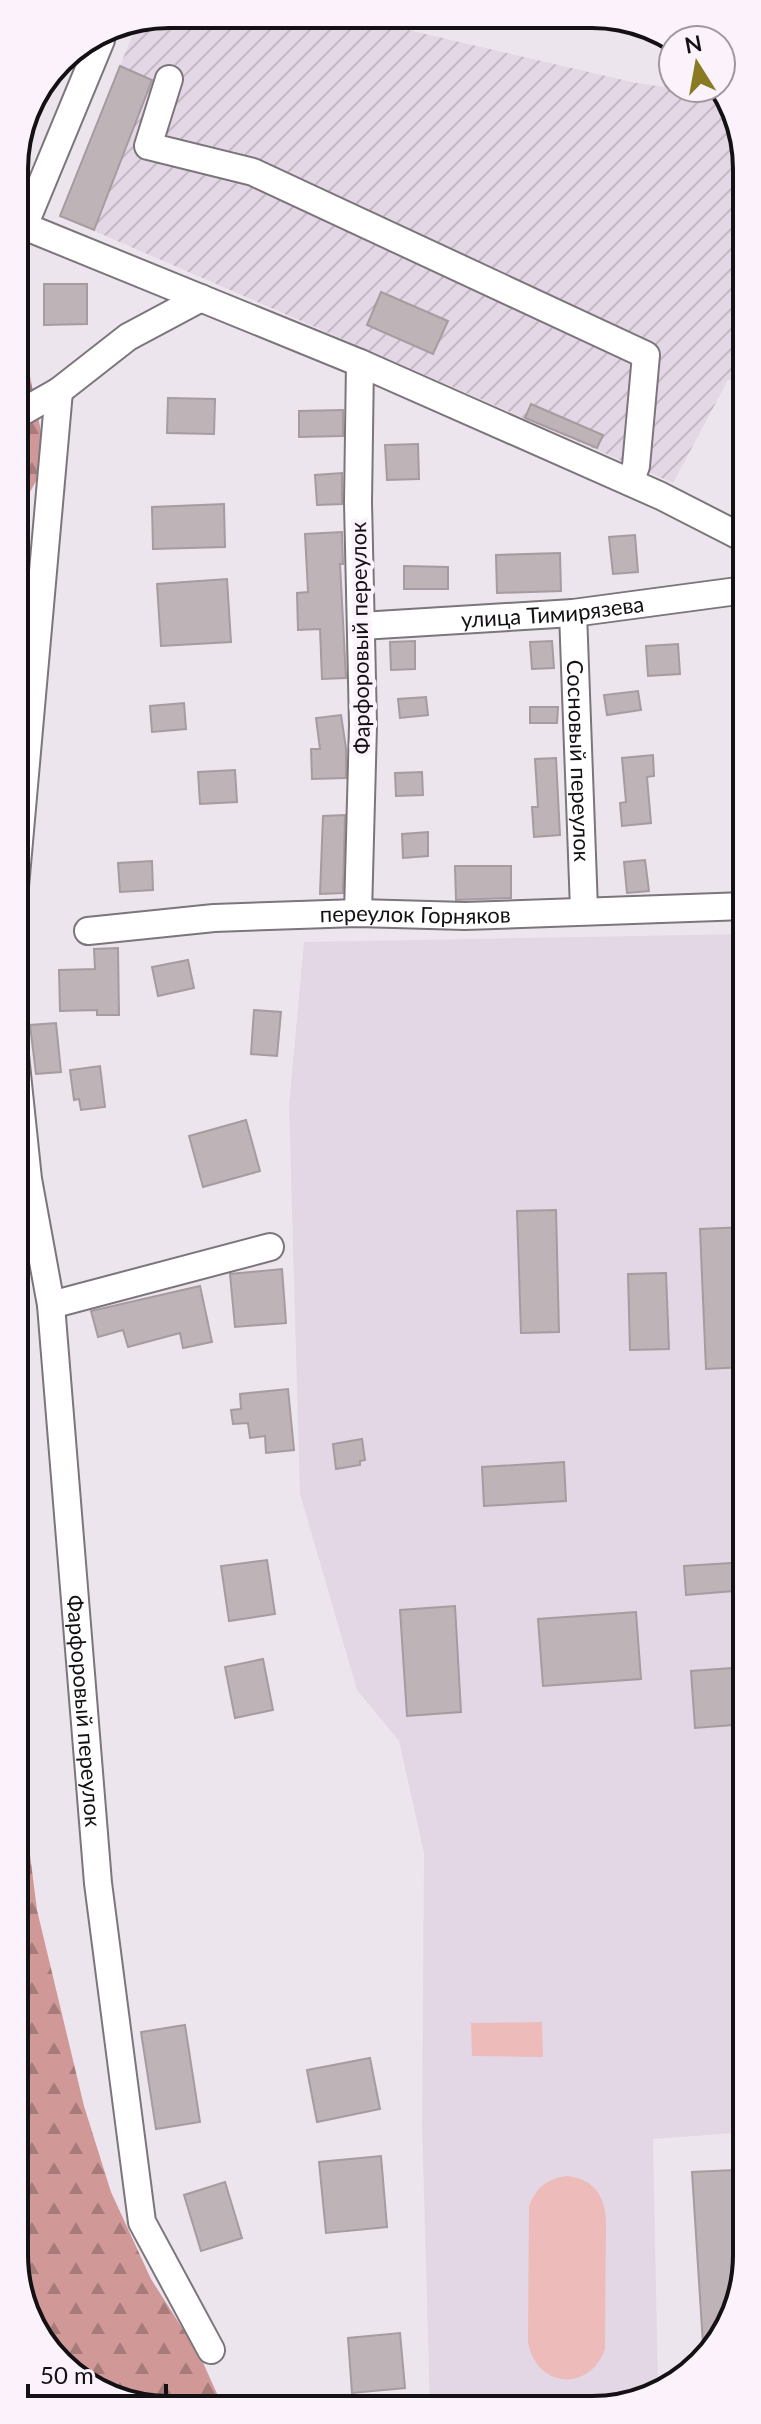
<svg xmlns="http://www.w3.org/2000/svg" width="761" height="2424" viewBox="0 0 761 2424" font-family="Lato,sans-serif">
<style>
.built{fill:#e4d7e5}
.industrial{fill:url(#industrial-furrows)}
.green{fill:#ecbbba}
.forest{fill:url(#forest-firs)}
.building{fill:#beb3b7;stroke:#a69b9f;stroke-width:2}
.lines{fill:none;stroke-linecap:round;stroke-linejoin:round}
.minor-casing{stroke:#7c757c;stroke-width:30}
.minor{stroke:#fff;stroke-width:26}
.labels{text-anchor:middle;stroke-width:8;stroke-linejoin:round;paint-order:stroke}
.street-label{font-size:22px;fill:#141114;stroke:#fbf2fb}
.rim{fill:none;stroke:#141114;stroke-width:4}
</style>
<defs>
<pattern id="industrial-furrows" width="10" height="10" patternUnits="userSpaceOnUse" patternTransform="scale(2)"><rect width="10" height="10" fill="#e4d7e5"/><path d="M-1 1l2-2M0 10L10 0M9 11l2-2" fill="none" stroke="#c3b8c4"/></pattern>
<pattern id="forest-firs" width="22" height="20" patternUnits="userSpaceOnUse" patternTransform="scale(2)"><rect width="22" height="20" fill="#d19898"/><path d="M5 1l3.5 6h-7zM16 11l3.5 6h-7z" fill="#a87b7b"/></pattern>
</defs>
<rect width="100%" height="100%" fill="#ede5ed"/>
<!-- built -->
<polygon class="built" points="745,934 747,2132 653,2139 658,2386 622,2407 430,2407 422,2125 424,1853 399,1741 357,1690 300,1494 289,1105 304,942"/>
<!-- industrial -->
<polygon class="industrial" points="169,14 358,15 387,25 636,83 720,95 744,139 744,383 728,380 673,483 60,216 136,26"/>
<!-- green -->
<g class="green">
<polygon points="542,2022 543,2057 472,2056 471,2023"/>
<path d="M 566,2176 C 593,2178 606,2196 606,2223 L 605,2349 C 589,2393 536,2388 528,2342 L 529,2206 C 536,2188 546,2179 566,2176 Z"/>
</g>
<!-- forest -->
<g class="forest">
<polygon points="15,339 27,361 47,462 15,518"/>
<polygon points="16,1475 23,1617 16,1693"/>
<polygon points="16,1743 37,1910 84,2106 111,2192 151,2279 200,2356 223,2407 138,2407 59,2364 17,2285"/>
</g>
<!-- building -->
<g class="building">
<polygon points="120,66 152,80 94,230 60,216"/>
<polygon points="44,284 87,284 87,324 44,325"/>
<polygon points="381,292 448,321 433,354 367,325"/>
<polygon points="168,398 215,399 214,434 167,433"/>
<polygon points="531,404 603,435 597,448 525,418"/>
<polygon points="343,410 343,436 299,437 299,411"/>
<polygon points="418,444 419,479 387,480 385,445"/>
<polygon points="342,473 342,504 317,505 315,475"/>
<polygon points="224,504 225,547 153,549 152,507"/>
<polygon points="342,532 343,564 340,564 346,678 322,679 320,629 298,630 297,593 308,592 305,534"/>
<polygon points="635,535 638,572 613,574 609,537"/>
<polygon points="560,553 561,591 497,593 496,555"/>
<polygon points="404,566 448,567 448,589 404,589"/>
<polygon points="227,579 231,642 161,646 157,584"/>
<polygon points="415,641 415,669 391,670 390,642"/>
<polygon points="552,641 554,668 532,669 530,642"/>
<polygon points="678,644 680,674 648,676 646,646"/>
<polygon points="638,691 641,710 607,715 604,695"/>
<polygon points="426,697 428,715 400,718 398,699"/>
<polygon points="184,703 186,729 152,732 150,706"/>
<polygon points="530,707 558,707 557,723 530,723"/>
<polygon points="341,715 346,748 346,778 312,779 311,749 320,749 316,718"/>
<polygon points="653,755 654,776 647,777 651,823 622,826 620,803 626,802 622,758"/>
<polygon points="556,758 560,835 534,837 532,807 538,807 535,759"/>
<polygon points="235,770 237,802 200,804 198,772"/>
<polygon points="422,772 423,795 396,796 395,773"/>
<polygon points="345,815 343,893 320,894 323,816"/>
<polygon points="428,832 428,856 403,858 402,834"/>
<polygon points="645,860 649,891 627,893 624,862"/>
<polygon points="152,861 153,890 120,892 118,863"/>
<polygon points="455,866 511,866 511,898 456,900"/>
<polygon points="118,948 119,1015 97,1015 97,1010 60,1011 59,970 95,969 94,949"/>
<polygon points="188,960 194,988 158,996 152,967"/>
<polygon points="254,1010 281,1012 277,1056 251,1054"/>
<polygon points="56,1023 61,1072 36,1074 30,1025"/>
<polygon points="100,1066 105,1107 81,1110 79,1099 74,1100 70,1070"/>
<polygon points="246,1120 260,1171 203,1187 189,1136"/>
<polygon points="556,1210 559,1332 521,1333 517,1211"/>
<polygon points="745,1227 746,1367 706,1369 700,1229"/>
<polygon points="282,1269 286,1323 235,1327 230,1274"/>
<polygon points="666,1273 669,1349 630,1350 628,1274"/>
<polygon points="200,1286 212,1342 183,1348 180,1333 128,1347 123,1330 98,1337 91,1311"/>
<polygon points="288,1389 294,1450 266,1453 265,1436 250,1438 248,1423 233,1424 231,1410 241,1409 240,1394"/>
<polygon points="362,1439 365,1460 360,1461 360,1465 336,1469 333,1444"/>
<polygon points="564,1462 566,1501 484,1506 482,1467"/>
<polygon points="267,1560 275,1614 229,1621 221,1566"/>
<polygon points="746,1562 746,1590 686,1595 684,1566"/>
<polygon points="455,1606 461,1712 407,1716 400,1610"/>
<polygon points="636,1612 641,1679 543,1686 538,1619"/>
<polygon points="263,1659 273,1710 235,1718 225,1667"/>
<polygon points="746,1667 746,1724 695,1728 691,1671"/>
<polygon points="185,2025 200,2122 156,2129 141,2032"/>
<polygon points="370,2058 380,2109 317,2122 307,2070"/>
<polygon points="381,2156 387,2227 326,2233 319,2162"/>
<polygon points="735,2170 742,2276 709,2357 704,2360 692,2172"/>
<polygon points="225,2182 242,2238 201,2251 184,2195"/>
<polygon points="400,2333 405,2388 352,2393 348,2338"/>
</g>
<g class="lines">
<!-- minor casing -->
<g class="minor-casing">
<g id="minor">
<polyline points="169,79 148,146 253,172 646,355 636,466 630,482"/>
<polyline points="14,222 360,363 661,496 745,539"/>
<polyline points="24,226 101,40"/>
<polyline points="15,416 59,391 128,337 201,298"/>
<path id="s1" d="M 573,613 L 584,909"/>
<path id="s2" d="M 361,626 L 573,613 L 745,590"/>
<polyline points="15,887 59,391"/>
<polyline points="358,913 363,725 358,502 360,363"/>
<path id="s3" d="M 88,931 L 214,918 L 358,913 L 465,916 L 745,906"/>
<path id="s4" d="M 15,1055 L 28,1179 L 51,1305 L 98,1883 L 142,2222 L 211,2350"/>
<polyline points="51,1305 270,1247"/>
</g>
</g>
<!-- minor -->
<use href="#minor" class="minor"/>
</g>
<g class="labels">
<!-- street labels -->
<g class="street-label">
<text dy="8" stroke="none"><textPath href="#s2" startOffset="192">улица Тимирязева</textPath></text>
<text transform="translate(360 638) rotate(-91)" y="8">Фарфоровый переулок</text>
<text dy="8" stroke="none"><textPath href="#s1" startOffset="148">Сосновый переулок</textPath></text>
<text dy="8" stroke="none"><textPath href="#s3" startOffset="328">переулок Горняков</textPath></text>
<text dy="8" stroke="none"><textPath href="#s4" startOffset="660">Фарфоровый переулок</textPath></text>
</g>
</g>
<!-- crop -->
<path d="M0 0H761V2424H0ZM169 28H592A141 141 0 0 1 733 169V2255A141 141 0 0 1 592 2396H169A141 141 0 0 1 28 2255V169A141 141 0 0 1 169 28Z" fill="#fbf2fb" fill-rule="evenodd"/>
<path class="rim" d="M169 28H592A141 141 0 0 1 733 169V2255A141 141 0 0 1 592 2396H169A141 141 0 0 1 28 2255V169A141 141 0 0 1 169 28Z"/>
<!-- north arrow -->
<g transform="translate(697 64) rotate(349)"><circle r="38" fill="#fbf2fb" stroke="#9f989f" stroke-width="2"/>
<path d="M0-6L14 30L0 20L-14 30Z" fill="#897b21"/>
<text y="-12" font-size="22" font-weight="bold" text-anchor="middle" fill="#141114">N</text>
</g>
<!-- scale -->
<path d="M28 2384v12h138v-12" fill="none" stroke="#141114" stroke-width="4"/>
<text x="40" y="2384" font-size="24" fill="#141114" stroke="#fbf2fb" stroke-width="6" paint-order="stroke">50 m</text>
</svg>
